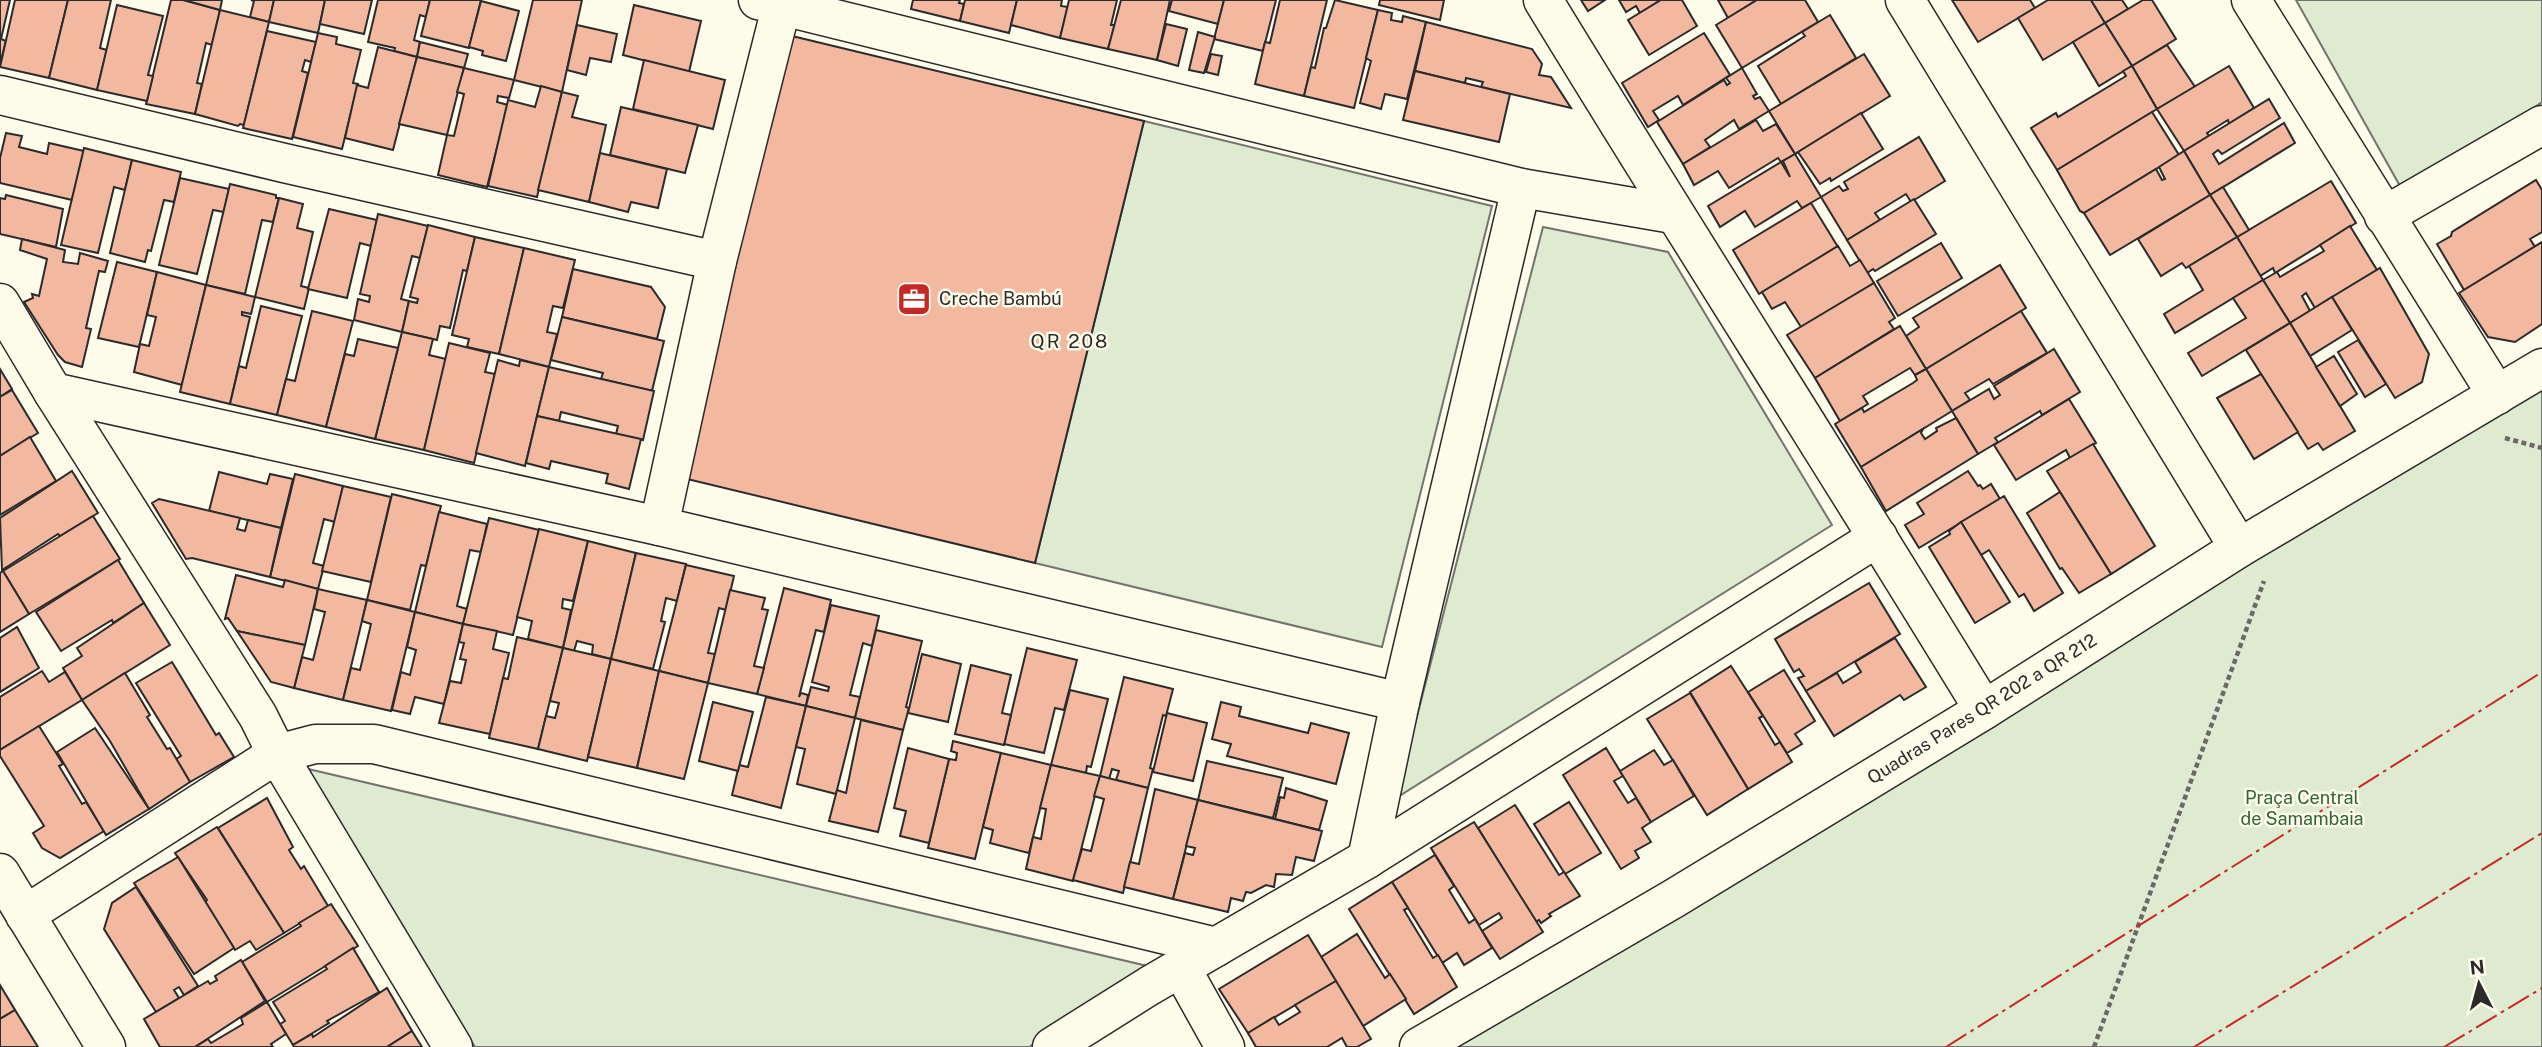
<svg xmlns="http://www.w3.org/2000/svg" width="2542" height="1047" viewBox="0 0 2542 1047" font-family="'Public Sans',sans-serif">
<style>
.green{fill:#deebd1;stroke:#74746e;stroke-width:2}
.building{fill:#f2b8a0;stroke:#2b2b2b;stroke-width:2}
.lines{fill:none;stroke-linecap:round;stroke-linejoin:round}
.minor-casing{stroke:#2b2b2b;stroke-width:41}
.path{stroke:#6a6964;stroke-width:4.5;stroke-dasharray:5 3.5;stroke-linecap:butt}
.minor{stroke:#fdfbea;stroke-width:38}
.power{stroke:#c62828;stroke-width:2;stroke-dasharray:24 5 3.5 5;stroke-linecap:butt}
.labels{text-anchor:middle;stroke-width:5;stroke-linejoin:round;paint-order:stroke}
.poi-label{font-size:18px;fill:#2b2b2b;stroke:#fdfbea;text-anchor:start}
.street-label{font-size:18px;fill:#2b2b2b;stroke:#fdfbea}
.park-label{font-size:18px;fill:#34623c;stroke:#fdfbea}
.neighbourhood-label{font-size:19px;letter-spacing:2px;fill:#2b2b2b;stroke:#fdfbea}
</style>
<rect width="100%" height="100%" fill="#fdfbea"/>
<!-- green -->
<g class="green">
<polygon points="2296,0 2542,0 2542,102 2405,195"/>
<polygon points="1144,121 1492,206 1382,647 1035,563"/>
<polygon points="1543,227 1668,252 1832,525 1396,798"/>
<polygon points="2542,384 2542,1047 1451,1047"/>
<polygon points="304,768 1156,968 1029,1047 475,1047"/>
</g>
<!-- building -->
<g class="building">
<polygon points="0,0 10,0 1,39 6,41 0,64"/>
<polygon points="15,0 68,0 49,78 0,67"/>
<polygon points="68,0 111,0 100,48 107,50 97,90 49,78"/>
<polygon points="171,0 183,0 220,10 212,45 206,43 197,83 202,84 195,114 146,104"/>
<polygon points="184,0 222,0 220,10"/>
<polygon points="251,0 274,0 269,22 250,17 254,1"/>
<polygon points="274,0 325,0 318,33 269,22"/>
<polygon points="325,0 372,0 364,34 320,24"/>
<polygon points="378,0 430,0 426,17 420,15 414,40 420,42 417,57 394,51 395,48 368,42"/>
<polygon points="430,0 481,0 469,48 421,36"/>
<polygon points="533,0 582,0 562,92 514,80"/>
<polygon points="913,0 960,0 959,3 964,4 960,21 911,9"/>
<polygon points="965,0 1017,0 1009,33 960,21"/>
<polygon points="1017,0 1062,0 1061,6 1068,7 1060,38 1011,25"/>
<polygon points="1069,0 1117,0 1111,25 1115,25 1108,49 1060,38"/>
<polygon points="1121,0 1170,0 1157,60 1108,49"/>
<polygon points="1172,0 1224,0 1218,24 1169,11"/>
<polygon points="1224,0 1276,0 1263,51 1214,39"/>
<polygon points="1280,0 1327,0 1304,96 1255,84 1265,42 1270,43"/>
<polygon points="1335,0 1378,10 1354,108 1304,96 1311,67 1315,68 1324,28 1326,28"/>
<polygon points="1380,0 1444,0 1440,20 1379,5"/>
<polygon points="1581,0 1605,0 1588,11"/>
<polygon points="1619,0 1661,0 1640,13 1636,6 1626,12"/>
<polygon points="1661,0 1682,0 1697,26 1649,55 1628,20"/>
<polygon points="1718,0 1757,0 1728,18"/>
<polygon points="1757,0 1805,0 1818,22 1742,68 1716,25"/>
<polygon points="1952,0 2030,0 2035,8 1978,42"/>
<polygon points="2048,0 2091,0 2105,23 2043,60 2018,18"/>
<polygon points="2091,0 2122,0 2128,9 2105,23"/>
<polygon points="2143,0 2152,0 2176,39 2132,66 2105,23"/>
<polygon points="481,1 519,11 506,61 482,55 483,51 469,47"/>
<polygon points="117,5 163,16 148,75 153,76 147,101 97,90"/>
<polygon points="634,5 701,21 689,72 623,55"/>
<polygon points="220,10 269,22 244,125 240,124 238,126 195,114"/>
<polygon points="1378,10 1392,13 1391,20 1402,22 1403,16 1426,22 1407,99 1385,94 1381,109 1360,103 1371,61 1366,58"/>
<polygon points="1830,15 1856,58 1781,104 1758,66 1805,36 1802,32"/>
<polygon points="1426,22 1532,49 1542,64 1539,75 1551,77 1571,108 1481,87 1483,82 1466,78 1465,83 1415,71"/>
<polygon points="2105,23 2132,66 2099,86 2073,42"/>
<polygon points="1166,24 1187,29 1178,66 1157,60"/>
<polygon points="577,25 617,34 611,62 590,58 586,75 567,70"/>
<polygon points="267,31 316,42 311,62 305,60 302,71 308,73 292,139 243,128"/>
<polygon points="1198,32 1215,37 1204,73 1189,70"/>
<polygon points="318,33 337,37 336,44 361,50 353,83 358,84 342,149 293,137"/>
<polygon points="1704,33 1730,75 1683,105 1678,96 1653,111 1659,120 1648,127 1622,83"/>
<polygon points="792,36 1144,121 1035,563 683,478"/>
<polygon points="420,42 468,54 464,68 417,57"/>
<polygon points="2167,45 2195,87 2157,109 2132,66"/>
<polygon points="378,47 417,57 393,150 345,138 357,85 368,88"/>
<polygon points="1211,54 1222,56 1218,75 1206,72"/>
<polygon points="1864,54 1890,96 1795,154 1769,111"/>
<polygon points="417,57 464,68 447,135 399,124"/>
<polygon points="644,60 725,80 713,129 633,109"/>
<polygon points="2132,66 2157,109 2057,170 2031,128 2056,113 2058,117 2126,76 2123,71"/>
<polygon points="2229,66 2254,108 2229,124 2228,120 2207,133 2209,136 2184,151 2157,109"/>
<polygon points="464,68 514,80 509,98 498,96 497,102 508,105 487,187 438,175 447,135 454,136 464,94 457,92"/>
<polygon points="1742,68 1757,94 1753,96 1755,99 1760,97 1769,111 1739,129 1734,120 1705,140 1710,147 1683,164 1657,122 1724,80 1727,85 1730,83 1726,78"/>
<polygon points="1415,71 1510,94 1499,142 1403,120"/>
<polygon points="541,86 562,92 537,197 488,186 508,100 535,107"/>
<polygon points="562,92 578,96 572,117 606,125 589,202 538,190"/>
<polygon points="2269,99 2280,118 2222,154 2218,150 2213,154 2219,164 2284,123 2295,143 2210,195 2184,151"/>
<polygon points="621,107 698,125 685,173 610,155"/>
<polygon points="2152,112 2179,155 2084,213 2080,211 2057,170"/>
<polygon points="1861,113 1883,149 1831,181 1830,178 1820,184 1798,152"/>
<polygon points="1756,120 1763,131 1776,124 1795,154 1781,162 1778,158 1729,188 1718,171 1694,185 1683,164"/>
<polygon points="6,133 22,136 19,147 47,154 49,143 84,151 72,200 0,183 0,158"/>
<polygon points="1919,137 1945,181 1911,202 1906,194 1875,213 1880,220 1847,240 1821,197 1839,186 1843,191 1848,189 1844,182"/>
<polygon points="84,148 132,160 125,190 114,187 98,253 61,245"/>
<polygon points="2184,151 2210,195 2110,255 2084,213 2156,169 2162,180 2165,179 2159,167"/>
<polygon points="600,153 667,169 658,208 631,202 628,212 589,202"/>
<polygon points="1795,154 1821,197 1802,208 1797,201 1755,227 1745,211 1720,227 1708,206 1781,162 1790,177 1783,161"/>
<polygon points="132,160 181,172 174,202 164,200 151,251 148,250 145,262 110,253"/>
<polygon points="180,178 229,189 224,212 213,210 197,274 159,265"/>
<polygon points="2536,180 2542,190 2542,232 2530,239 2535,247 2464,290 2437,244 2451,236 2452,232"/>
<polygon points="2331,181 2356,223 2275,273 2273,268 2260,276 2237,237"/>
<polygon points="230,184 276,195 276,198 279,198 273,222 262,220 245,294 206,285"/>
<polygon points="2223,187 2249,230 2237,237 2210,195"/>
<polygon points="6,195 63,209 56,247 0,234 0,198 5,199"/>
<polygon points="2210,195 2237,237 2186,268 2182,263 2161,276 2138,239"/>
<polygon points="279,198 303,204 297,228 313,232 301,286 309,288 304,309 255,297"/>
<polygon points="1914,199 1936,234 1875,271 1873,269 1867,273 1847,240"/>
<polygon points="1811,203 1838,247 1759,294 1733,250"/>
<polygon points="329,209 377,220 371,246 360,243 347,298 308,289"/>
<polygon points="378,214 428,226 420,258 412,256 401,299 409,301 402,332 354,320 358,299 369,302 370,296 360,294"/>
<polygon points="428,225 475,237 467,271 463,270 450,328 440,326 437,340 402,332 409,301 417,303 418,299 410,297"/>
<polygon points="2350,226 2377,270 2315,308 2306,293 2302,296 2310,311 2290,323 2263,280 2277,272 2280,277 2324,251 2320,245"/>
<polygon points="475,237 524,248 499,354 467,347 469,339 452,335"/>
<polygon points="2237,237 2263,280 2175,333 2164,314 2203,290 2189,266"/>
<polygon points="22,239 65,250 63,262 78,264 80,253 108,261 105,272 99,271 86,328 91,329 82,367 65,362 58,355 24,302 33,298 32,294 39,296 47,259 20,250"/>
<polygon points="2542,242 2542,324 2515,342 2488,337 2459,293"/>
<polygon points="1941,243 1962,278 1898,316 1877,281"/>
<polygon points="1838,246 1850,266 1860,260 1874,283 1801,327 1785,302 1772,309 1762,292"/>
<polygon points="524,248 575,260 563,308 553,306 547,332 557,334 549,367 499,354"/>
<polygon points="117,262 157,272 139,347 98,338"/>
<polygon points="2000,265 2026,308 1926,369 1906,336 1919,327 1913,318"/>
<polygon points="2380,268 2429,354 2422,382 2395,398 2332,297"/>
<polygon points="573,269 651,287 665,307 657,339 562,317"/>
<polygon points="157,272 206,285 182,385 134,372 140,344 149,346 156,317 147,315"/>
<polygon points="2263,280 2290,323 2202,376 2188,353 2246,318 2233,298"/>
<polygon points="1874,283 1895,318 1889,322 1894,329 1815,378 1787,335"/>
<polygon points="206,285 255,297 251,314 242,312 242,315 250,317 230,404 180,392"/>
<polygon points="2332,297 2352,330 2310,356 2290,323"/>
<polygon points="261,306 302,316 277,415 230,404 239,366 246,368"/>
<polygon points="312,311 353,321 326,427 277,415 286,379 295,381"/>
<polygon points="2021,311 2047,353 1993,384 1989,379 1965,393 1970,400 1952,411 1926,369"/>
<polygon points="562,317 664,341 652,391 601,379 603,373 551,360"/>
<polygon points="2290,323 2355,431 2323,450 2318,443 2308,449 2246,350"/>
<polygon points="1900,326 1926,369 1915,375 1910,368 1863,396 1868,404 1840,421 1815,378"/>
<polygon points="402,332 433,339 429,355 446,359 424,450 375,439"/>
<polygon points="358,339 398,348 375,439 326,427 345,354 354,356"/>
<polygon points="2358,340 2386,384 2365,397 2338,352"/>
<polygon points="449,343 490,353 485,372 495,374 474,463 424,450"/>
<polygon points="2054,349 2080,392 2042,415 2040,411 1995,438 1998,442 1978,454 1952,411 1989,389 1994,399 2000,395 1994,386"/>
<polygon points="2334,356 2357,394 2340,406 2316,367"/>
<polygon points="498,360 519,366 520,360 549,367 525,466 476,453"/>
<polygon points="549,367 654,391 643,440 616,434 618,426 561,412 559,421 537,416"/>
<polygon points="0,369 12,389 0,397"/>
<polygon points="1926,369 1952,411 1861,467 1835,424 1862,408 1864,412 1913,383 1917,380 1915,375"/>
<polygon points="2261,374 2298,432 2254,459 2217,398"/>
<polygon points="12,390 38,433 0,456 0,397"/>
<polygon points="2069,399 2096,443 2070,458 2066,450 2016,480 1994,445"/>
<polygon points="537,416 641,439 629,489 606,483 608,474 551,461 549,469 526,463"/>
<polygon points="1956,418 1978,454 1886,511 1861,467 1923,429 1921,433 1925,439 1937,431 1936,428"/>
<polygon points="30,437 56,481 0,515 0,456"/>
<polygon points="2093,444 2155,546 2111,574 2047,471"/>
<polygon points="72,471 98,513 60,536 58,534 2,570 0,518"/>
<polygon points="1968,471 1978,486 1980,485 1983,489 1991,484 2000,499 1919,548 1905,525 1924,514 1917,503"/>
<polygon points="219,472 267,484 270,474 293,479 281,528 209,511"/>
<polygon points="295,474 343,486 335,522 324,519 313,563 324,566 318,589 270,577"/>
<polygon points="343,486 391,497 371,582 322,571"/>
<polygon points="2060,492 2111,574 2079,593 2062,568 2060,569 2027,513"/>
<polygon points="392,494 441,506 426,566 421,565 410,610 367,600"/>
<polygon points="2004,496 2063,593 2034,611 2024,594 2019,597 1989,550 1981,555 1961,522"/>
<polygon points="159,499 240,518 237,529 245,531 248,520 281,528 270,577 192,558 186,559 152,503"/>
<polygon points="439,512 487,524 481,552 470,550 457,606 467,609 463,624 415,612"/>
<polygon points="93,516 120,559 29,614 3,571"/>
<polygon points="489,518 539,530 513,635 463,624"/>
<polygon points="1961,522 2010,602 1975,623 1929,547 1950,534 1949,531"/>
<polygon points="539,529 588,541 573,601 563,599 562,608 571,610 563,648 528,639 532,621 517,617"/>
<polygon points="588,541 636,553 611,659 592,654 593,645 577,641 574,651 563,648"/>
<polygon points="636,553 686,564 677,601 666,598 661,621 665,622 653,669 611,659"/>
<polygon points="118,560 144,603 113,623 112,620 61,651 36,612"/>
<polygon points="686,565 734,576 726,610 719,608 708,653 715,654 708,683 659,671"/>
<polygon points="3,571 29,614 0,632 0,573"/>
<polygon points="236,575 283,587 285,580 318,589 305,645 237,631 228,618 225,619"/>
<polygon points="1869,583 1900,634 1806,691 1798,678 1804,676 1799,669 1794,672 1775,639"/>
<polygon points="784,588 831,600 824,632 816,630 799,697 801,693 808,695 806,706 757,694"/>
<polygon points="318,589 367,600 343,700 294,688 302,657 313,660 325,612 314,609"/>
<polygon points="730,590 765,598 762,609 768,610 754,666 764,668 757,694 708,683"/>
<polygon points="367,600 415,612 391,711 343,700 351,668 360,670 371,624 362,621"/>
<polygon points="144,603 170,645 82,700 63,668 82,656 77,648"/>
<polygon points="831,605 879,616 872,646 863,643 850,695 860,697 855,718 806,706 811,687 828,691 829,687 812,682"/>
<polygon points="415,612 463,624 444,704 415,697 410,714 392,710 401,672 410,675 416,650 407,647"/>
<polygon points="463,624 497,631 493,649 509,653 490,734 439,723 450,681 461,683 466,660 460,659 464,643 459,642"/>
<polygon points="17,627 39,668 0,692 0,638"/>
<polygon points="876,630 922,641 906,707 909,708 903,730 855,718"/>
<polygon points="237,631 305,645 294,688 271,682"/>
<polygon points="517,637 563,648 538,749 489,738 503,678 508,679"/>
<polygon points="1895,638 1926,687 1904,700 1900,695 1834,736 1806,691 1837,673 1843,683 1861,672 1855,662"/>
<polygon points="563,648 611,659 587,761 538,749 546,716 555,718 559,703 550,701"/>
<polygon points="1027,648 1077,660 1064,710 1055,708 1044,753 1004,744"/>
<polygon points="922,654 961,664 948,722 908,713"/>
<polygon points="611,659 659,671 637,768 588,757"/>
<polygon points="172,662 216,735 219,733 234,757 190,782 176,759 181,756 136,683"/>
<polygon points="971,665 1011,675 1002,713 1011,715 1004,745 955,734"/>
<polygon points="1731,666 1763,716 1759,718 1775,745 1780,742 1792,762 1748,789 1690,692"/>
<polygon points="1784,670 1815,721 1795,734 1802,744 1787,753 1748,692"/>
<polygon points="42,671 49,682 65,672 82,700 0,750 0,697"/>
<polygon points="659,671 708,683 684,779 637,768"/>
<polygon points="125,673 150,715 147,717 167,749 170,748 190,782 149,809 110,741 82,700"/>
<polygon points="1124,677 1173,689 1166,716 1163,715 1150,768 1153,769 1148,788 1116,780 1119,771 1112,769 1109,779 1100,776"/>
<polygon points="1070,690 1108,699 1091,767 1087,766 1086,773 1051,765"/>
<polygon points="1690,693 1748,789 1707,815 1647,719"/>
<polygon points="766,697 806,706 781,808 732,795 739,765 748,767"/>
<polygon points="713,702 753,712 738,771 699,761"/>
<polygon points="1221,702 1241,707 1239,716 1308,733 1311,723 1349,733 1336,784 1227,756 1231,744 1212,739"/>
<polygon points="806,706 855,718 836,794 797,784 805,749 796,747"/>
<polygon points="1167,713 1207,723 1193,781 1153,772"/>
<polygon points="861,720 903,730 878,832 829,821 837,790 846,793"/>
<polygon points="39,726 63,764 59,766 82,804 86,802 104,831 60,858 42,848 33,833 44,826 0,756 0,750"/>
<polygon points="95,728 149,809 106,835 57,752"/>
<polygon points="953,741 1001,753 975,859 928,848 949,759 956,760 957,753 951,751"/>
<polygon points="908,748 949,759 929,843 900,836 906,811 894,808"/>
<polygon points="1606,748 1623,776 1614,781 1628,803 1636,798 1651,822 1642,828 1651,842 1635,851 1639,858 1621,869 1563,775"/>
<polygon points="1654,750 1664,765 1673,760 1694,796 1651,822 1620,771"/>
<polygon points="1001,753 1051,765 1029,853 990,843 993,830 983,827"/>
<polygon points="1207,761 1283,778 1273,818 1198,800"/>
<polygon points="1051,765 1100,776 1073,881 1026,869 1033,837 1041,839 1046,809 1040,808"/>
<polygon points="1100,776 1148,788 1123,893 1073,880 1082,849 1091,851 1104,799 1094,796"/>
<polygon points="1286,788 1327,801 1319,830 1275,819 1280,797 1284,798"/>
<polygon points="1155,789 1198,800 1173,899 1124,887 1130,862 1139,864"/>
<polygon points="267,798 293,847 289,850 301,869 304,866 328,906 284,933 218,828"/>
<polygon points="1198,800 1322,831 1314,861 1296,857 1292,875 1276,874 1274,887 1266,885 1251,893 1246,892 1243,901 1231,898 1228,912 1173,899 1185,853 1193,855 1195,848 1186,846"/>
<polygon points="1569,802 1601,853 1565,874 1534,824"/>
<polygon points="1515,805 1559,875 1564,872 1580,896 1549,914 1551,916 1541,923 1539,920 1536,922 1478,828"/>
<polygon points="1474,822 1543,932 1500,959 1482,931 1502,918 1499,913 1479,925 1431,848"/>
<polygon points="217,827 284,933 256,950 250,941 235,950 205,902 207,900 175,853"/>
<polygon points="1435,855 1454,886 1449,890 1469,923 1475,919 1492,948 1464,965 1457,953 1442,963 1392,882"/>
<polygon points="178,857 234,948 194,974 134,883"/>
<polygon points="1392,882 1408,908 1404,910 1433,958 1438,955 1457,987 1414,1014 1349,909"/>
<polygon points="136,887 198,986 184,995 179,987 174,990 179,998 156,1012 104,929 112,903"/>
<polygon points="331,904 358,946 267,1002 242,962 301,926 299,923"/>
<polygon points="1357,934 1385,978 1390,974 1406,999 1363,1026 1321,957"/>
<polygon points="1308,935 1336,981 1248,1033 1219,989"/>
<polygon points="353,948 379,992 327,1021 329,1023 293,1045 280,1024 285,1021 273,1002 327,969 325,966"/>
<polygon points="241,960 265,1001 195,1047 160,1047 144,1019 208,981 210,984 217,980 215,976"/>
<polygon points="1336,981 1371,1039 1357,1047 1347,1047 1342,1038 1327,1047 1256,1047 1248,1033 1274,1017 1279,1025 1300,1012 1295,1005"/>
<polygon points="0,985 15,1010 0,1019"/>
<polygon points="387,988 412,1031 387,1047 294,1047 293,1045 312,1034 313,1037"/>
<polygon points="267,1002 286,1034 271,1044 273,1047 195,1047 208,1039 211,1043 243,1024 241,1018"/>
<polygon points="15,1010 38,1047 0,1047 0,1019"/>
<polygon points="412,1031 422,1047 387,1047"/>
</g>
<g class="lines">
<!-- minor casing -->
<g class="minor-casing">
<g id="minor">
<polyline points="758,0 1521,188 1673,214"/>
<path d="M 1543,0 C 1688,238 1839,472 1984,710"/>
<polyline points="1905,0 2239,548"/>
<polyline points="2251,0 2497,395"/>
<polyline points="0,95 284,163 717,261"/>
<polyline points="2384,216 2542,125"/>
<polyline points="0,303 53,392 258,716 277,754 453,1047"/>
<polyline points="53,392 659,526 1400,702"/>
<polyline points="659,526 717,261 783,0"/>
<polyline points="1367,859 1400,702 1521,188"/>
<polyline points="0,873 106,1047"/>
<polyline points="25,915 277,754 315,744 374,744 1216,947"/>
<polyline points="1181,968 1225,1047"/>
<polyline points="1052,1047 1149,986 1367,859 1878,537"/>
<polyline points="1419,1047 1673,899 1984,710 2239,548 2542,368"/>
</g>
</g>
<!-- path -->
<g class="path">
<polyline points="2505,438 2542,448"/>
<polyline points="2094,1047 2264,581"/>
</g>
<!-- minor -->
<use href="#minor" class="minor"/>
<!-- power -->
<g class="power">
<polyline points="1946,1047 2542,672"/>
<polyline points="2194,1047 2542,833"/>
<polyline points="2444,1047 2542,988"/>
</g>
</g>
<!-- icons -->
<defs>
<g id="office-square" transform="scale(1.75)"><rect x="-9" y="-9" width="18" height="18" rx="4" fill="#c62828" stroke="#fdfbea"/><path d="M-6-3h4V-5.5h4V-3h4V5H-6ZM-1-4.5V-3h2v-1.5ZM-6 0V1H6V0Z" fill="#fff"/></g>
</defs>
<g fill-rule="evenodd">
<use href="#office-square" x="914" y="299"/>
</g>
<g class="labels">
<!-- poi labels -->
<g class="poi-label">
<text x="939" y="305">Creche Bambú</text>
</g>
<!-- street labels -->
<g class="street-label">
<text transform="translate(1982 709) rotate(-32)" y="6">Quadras Pares QR 202 a QR 212</text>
</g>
<!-- park labels -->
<g class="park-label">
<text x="2302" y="804">Praça Central<tspan x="2302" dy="21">de Samambaia</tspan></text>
</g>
<!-- neighbourhood labels -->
<g class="neighbourhood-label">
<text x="1070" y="348">QR 208</text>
</g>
</g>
<!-- north arrow -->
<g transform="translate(2479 984) rotate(354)" stroke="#fdfbea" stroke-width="5" paint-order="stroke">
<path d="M0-5L12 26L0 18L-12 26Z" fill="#2b2b2b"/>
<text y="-10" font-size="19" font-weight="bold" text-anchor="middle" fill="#2b2b2b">N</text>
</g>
</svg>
